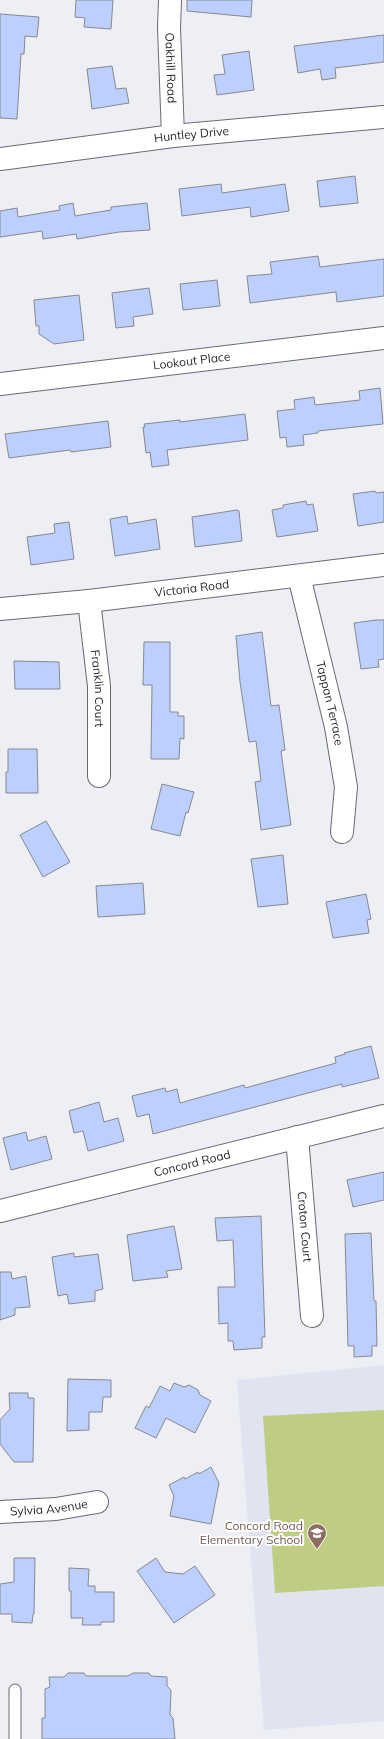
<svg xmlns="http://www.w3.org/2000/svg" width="384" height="1739" viewBox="0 0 384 1739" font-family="Mulish,sans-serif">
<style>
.built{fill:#e0e4f0}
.green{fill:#becd82}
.building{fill:#bdcffe;stroke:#88898e}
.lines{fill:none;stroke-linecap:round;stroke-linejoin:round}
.service-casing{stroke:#696b6f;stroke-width:13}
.minor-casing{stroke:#696b6f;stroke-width:24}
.tertiary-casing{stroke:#696b6f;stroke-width:24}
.service{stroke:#fff;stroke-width:11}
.minor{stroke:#fff;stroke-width:22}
.tertiary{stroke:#fff;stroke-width:22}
.labels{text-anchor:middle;stroke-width:4;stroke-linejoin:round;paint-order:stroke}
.street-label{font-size:12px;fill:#2d2e2f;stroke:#fff}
.education-label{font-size:12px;fill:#785e54;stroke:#fff;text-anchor:end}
</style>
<rect width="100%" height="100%" fill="#edeff4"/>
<!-- built -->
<polygon class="built" points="384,1365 384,1721 264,1730 237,1380"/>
<!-- green -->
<polygon class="green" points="384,1410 384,1586 275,1593 263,1416"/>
<!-- building -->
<g class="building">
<polygon points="76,0 113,0 111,29 84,27 85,18 75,17"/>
<polygon points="187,0 252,0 251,17 187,11"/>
<polygon points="0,14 39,17 37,37 25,36 24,54 21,54 17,119 0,118"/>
<polygon points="384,35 384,62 335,68 336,78 322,80 320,69 298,73 294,46"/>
<polygon points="249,51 254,90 217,95 214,75 225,74 222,55"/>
<polygon points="112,66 116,89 126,88 129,103 92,109 87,69"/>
<polygon points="355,176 358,203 320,207 317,181"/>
<polygon points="221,184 222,193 285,184 289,211 251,217 250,207 182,216 179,189"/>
<polygon points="73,203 75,216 111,210 111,207 147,203 150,230 119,232 77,239 76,234 43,239 42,231 0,237 0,211 17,208 18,217 60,210 59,206"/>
<polygon points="318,256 320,267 384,259 384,296 337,302 336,292 250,303 247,276 272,274 270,262"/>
<polygon points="217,280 220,306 183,310 180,284"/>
<polygon points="149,288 153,314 133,317 134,326 116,328 112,293"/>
<polygon points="79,295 84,340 54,344 39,334 39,326 36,326 34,300"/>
<polygon points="380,388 383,424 318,431 318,433 303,435 304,445 287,447 286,437 280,438 277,411 295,409 294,400 314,397 315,405 360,400 359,391"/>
<polygon points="245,414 248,440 167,450 169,465 152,467 150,452 146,453 143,427 145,427 144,424 180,420 180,422"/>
<polygon points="108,421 111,447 71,452 70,450 9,458 5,434"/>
<polygon points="375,491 376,493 384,492 384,522 358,526 353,494"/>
<polygon points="306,501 307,505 313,504 318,531 277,537 272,510 283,508 283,505"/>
<polygon points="237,510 239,511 242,541 195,547 192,517"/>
<polygon points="127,516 128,524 156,519 160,549 115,556 110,519"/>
<polygon points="69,522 74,559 31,565 27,537 55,533 54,524"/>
<polygon points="376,620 384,620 384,659 378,660 379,667 361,669 354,623"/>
<polygon points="262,632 271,706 279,705 285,750 281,751 291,825 261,830 255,782 261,781 256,741 249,742 240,682 236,636"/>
<polygon points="144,642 170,642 170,712 178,712 178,716 184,716 184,739 180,738 179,759 151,759 152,685 143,685"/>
<polygon points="14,661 59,662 60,689 15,689"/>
<polygon points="8,749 37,749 38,793 6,793 6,772 8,772"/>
<polygon points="162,784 194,792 188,813 186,812 180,836 151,829"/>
<polygon points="46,821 70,862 43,877 20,835"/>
<polygon points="283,855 288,904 258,907 251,859"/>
<polygon points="143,883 145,914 98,917 96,886"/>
<polygon points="366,894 371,919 367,920 369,933 333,938 326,902"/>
<polygon points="371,1046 379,1078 342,1087 342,1084 153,1134 149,1114 137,1117 132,1096 165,1088 166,1092 177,1089 180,1103 244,1085 245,1088 336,1063 335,1057 345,1054 344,1053"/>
<polygon points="99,1102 104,1122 118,1118 124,1141 88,1151 83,1131 74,1133 69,1111"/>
<polygon points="26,1132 28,1141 46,1136 52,1159 11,1170 3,1138"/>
<polygon points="384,1172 384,1200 353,1207 347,1180"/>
<polygon points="261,1216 265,1337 262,1337 262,1348 234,1350 233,1341 228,1341 228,1323 219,1324 218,1287 235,1287 233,1240 217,1241 215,1218"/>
<polygon points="174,1226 182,1269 166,1271 168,1277 133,1281 127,1235"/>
<polygon points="371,1233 374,1301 376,1301 377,1346 372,1346 372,1356 354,1357 354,1346 348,1346 345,1234"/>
<polygon points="74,1253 74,1257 98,1254 103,1289 95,1291 95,1301 69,1304 67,1294 58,1296 52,1257"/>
<polygon points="0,1272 11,1272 12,1279 26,1276 30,1307 15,1308 15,1315 0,1320"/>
<polygon points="68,1379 111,1380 111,1397 103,1397 102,1412 89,1412 89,1430 67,1431"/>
<polygon points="174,1383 184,1387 189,1385 198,1390 200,1395 211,1401 195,1433 166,1418 156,1438 135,1428 146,1406 149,1408 160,1386 170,1391"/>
<polygon points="9,1393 28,1393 28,1398 34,1398 33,1462 14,1462 0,1444 0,1420 10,1409"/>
<polygon points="211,1467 219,1483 211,1524 170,1516 174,1496 169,1485 184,1477 185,1479 198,1472 199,1474"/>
<polygon points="14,1558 35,1558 34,1614 33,1614 32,1623 12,1622 12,1614 0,1614 0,1584 14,1582"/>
<polygon points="156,1558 165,1572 183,1574 195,1566 215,1595 174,1623 137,1571"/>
<polygon points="69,1568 89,1569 88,1586 95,1586 95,1592 114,1592 114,1622 101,1622 101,1625 82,1625 83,1618 71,1618 71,1591 69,1591"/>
<polygon points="68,1673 84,1673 86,1676 128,1676 133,1673 149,1673 151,1676 167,1677 167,1686 171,1690 170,1715 173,1718 175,1739 42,1739 42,1718 45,1718 45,1689 50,1687 49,1677 64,1677"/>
</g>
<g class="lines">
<!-- service casing -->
<g class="service-casing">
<polyline id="service" points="15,1739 15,1690"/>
</g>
<!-- minor casing -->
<g class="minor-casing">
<g id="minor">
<path id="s1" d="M 170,0 L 169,28 L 173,136"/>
<path id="s2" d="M 0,159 L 173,136 L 384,117"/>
<path id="s3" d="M 0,384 L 384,338"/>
<path id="s4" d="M 299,576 L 336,727 L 346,787 L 342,832"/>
<path id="s5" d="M 89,601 L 99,686 L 99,776"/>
<path id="s6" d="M 297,1137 L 312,1316"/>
<path id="s7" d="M 0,1211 L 384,1116"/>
<path id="s8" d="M 0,1512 L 56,1509 L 97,1502"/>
</g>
</g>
<!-- tertiary casing -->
<g class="tertiary-casing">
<g id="tertiary">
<path id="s9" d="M 0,609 L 89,601 L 384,565"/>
</g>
</g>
<!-- service -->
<use href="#service" class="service"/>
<!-- minor -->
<use href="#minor" class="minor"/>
<!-- tertiary -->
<use href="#tertiary" class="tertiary"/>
</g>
<!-- icons -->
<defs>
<g id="school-pin" transform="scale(1)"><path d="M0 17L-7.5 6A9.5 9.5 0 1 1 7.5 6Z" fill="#8d6e63" stroke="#fff"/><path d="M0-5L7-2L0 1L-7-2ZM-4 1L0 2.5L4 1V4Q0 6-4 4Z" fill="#fff"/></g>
</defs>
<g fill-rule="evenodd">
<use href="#school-pin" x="317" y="1533"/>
</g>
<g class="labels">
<!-- street labels -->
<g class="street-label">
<text dy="4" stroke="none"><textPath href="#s1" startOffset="68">Oakhill Road</textPath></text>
<text dy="4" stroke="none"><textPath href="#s2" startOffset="193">Huntley Drive</textPath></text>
<text dy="4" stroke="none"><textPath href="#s3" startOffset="193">Lookout Place</textPath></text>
<text dy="4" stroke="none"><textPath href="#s9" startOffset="193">Victoria Road</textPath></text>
<text dy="4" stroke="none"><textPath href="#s5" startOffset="88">Franklin Court</textPath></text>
<text dy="4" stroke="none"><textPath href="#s4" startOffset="131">Tappan Terrace</textPath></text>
<text dy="4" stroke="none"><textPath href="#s7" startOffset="198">Concord Road</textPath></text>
<text dy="4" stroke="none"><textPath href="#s6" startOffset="90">Croton Court</textPath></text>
<text dy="4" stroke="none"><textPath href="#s8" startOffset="49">Sylvia Avenue</textPath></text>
</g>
<!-- education labels -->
<g class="education-label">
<text x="303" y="1530">Concord Road<tspan x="303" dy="14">Elementary School</tspan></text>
</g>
</g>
</svg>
